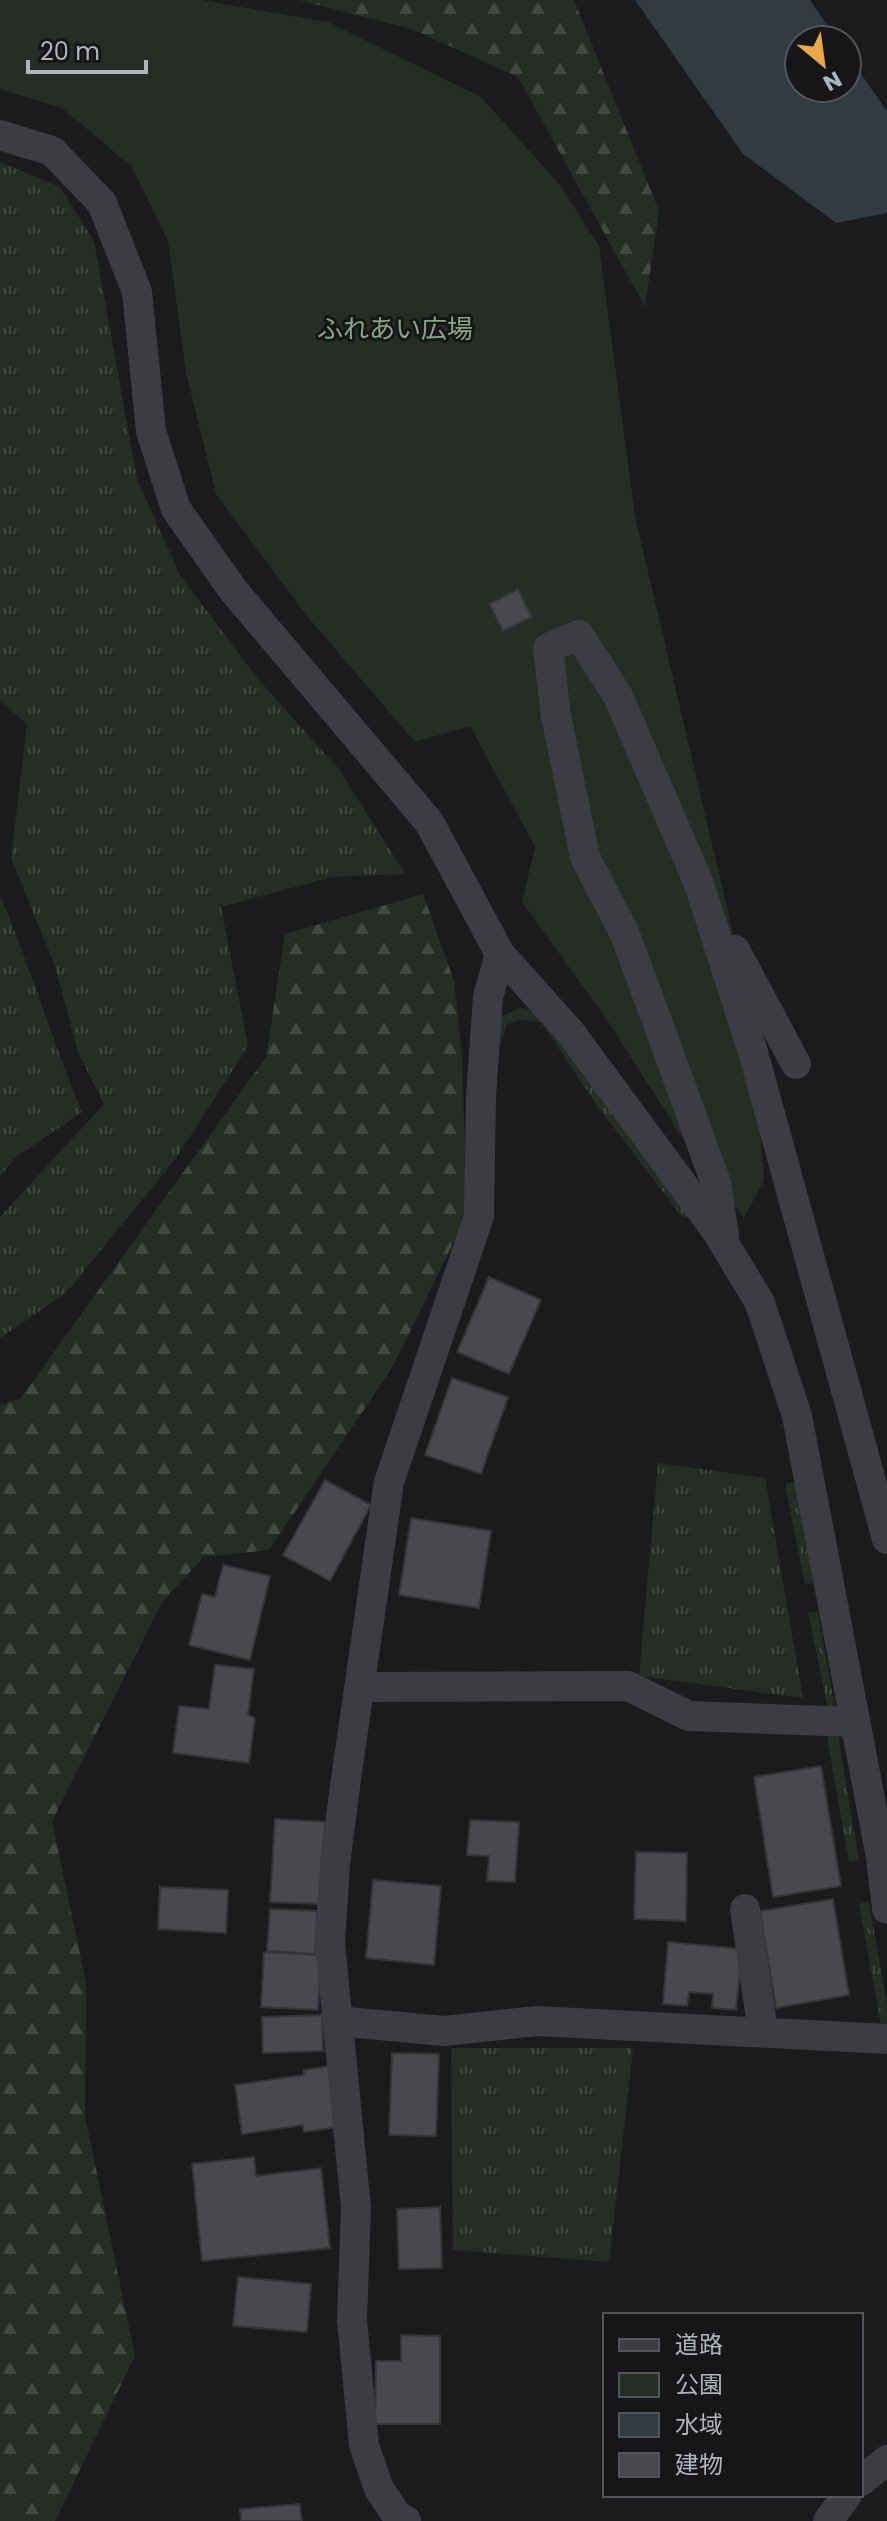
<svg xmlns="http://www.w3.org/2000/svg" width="887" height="2521" viewBox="0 0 887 2521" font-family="Poppins,'Noto Sans JP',sans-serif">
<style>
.grass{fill:url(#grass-tufts)}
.forest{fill:url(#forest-firs)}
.park{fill:#252d25}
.water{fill:#313b41}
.building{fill:#48494d;stroke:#353539;stroke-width:2}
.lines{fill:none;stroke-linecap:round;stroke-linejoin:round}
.street{stroke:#3c3d42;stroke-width:30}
.labels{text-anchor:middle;stroke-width:6;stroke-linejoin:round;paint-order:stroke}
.park-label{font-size:26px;fill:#87a587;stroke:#161618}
</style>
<defs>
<pattern id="grass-tufts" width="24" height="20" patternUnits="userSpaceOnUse" patternTransform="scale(2)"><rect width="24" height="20" fill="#252d25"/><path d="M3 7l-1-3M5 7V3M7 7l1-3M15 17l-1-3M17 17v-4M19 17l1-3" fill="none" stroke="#424943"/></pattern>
<pattern id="forest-firs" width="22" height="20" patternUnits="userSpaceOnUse" patternTransform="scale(2)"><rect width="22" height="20" fill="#252d25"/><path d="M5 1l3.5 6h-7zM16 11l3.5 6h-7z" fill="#424943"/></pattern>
</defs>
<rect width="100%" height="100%" fill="#1b1b1d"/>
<!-- grass -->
<g class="grass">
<polygon points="0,162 60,187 94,241 137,479 180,575 257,678 338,768 405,874 332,877 221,907 248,1046 177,1157 66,1293 0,1338 0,1217 104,1104 78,1052 55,966 11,858 27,724 0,701"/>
<path d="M 0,896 C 31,967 52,1041 82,1112 L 16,1157 L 0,1177 Z"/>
<polygon points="520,1008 542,1011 693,1214 683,1218 598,1107 541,1022 520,1020 507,1024 501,1044 493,1043 499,1017"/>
<polygon points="658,1463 765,1478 803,1698 639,1676"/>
<polygon points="795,1482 815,1583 805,1585 785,1484"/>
<polygon points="808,1612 818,1612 835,1708 828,1709"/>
<polygon points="838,1735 859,1860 849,1862 827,1737"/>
<polygon points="869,1902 887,2005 887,2024 881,2025 859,1904"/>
<polygon points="451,2048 633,2048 609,2262 453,2250"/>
</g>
<!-- forest -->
<g class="forest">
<polygon points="299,0 574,0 659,211 645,307 518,77 414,30"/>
<polygon points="423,894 454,981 462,1057 467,1215 392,1368 269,1550 204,1557 162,1602 52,1821 86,1983 85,2116 135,2356 55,2521 0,2521 0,1405 21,1398 266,1057 285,934"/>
</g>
<!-- park -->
<polygon class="park" points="0,0 201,0 328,22 481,97 560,185 599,246 635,516 750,1006 764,1180 744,1218 680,1134 605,1017 522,902 535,847 470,726 415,742 306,615 216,494 186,373 168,241 132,167 62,108 0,89"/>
<!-- water -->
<polygon class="water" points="635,0 810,0 837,40 799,40 799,88 847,88 847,54 887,111 887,213 836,223 743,154"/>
<!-- building -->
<g class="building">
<polygon points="518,589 532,617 503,631 489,604"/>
<polygon points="489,1277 541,1300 509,1374 457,1352"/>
<polygon points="452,1378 508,1397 481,1474 425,1455"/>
<polygon points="325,1480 371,1505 330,1581 283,1555"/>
<polygon points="411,1518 491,1531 479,1608 399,1595"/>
<polygon points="223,1565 270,1576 250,1660 189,1645 202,1594 215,1597"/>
<polygon points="215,1665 254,1669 248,1715 255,1718 249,1763 173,1753 179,1706 209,1709"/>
<polygon points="821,1766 841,1886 773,1897 754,1777"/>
<polygon points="275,1819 325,1822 320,1904 270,1902"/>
<polygon points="470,1820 519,1822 515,1882 487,1881 489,1856 467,1855"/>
<polygon points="636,1852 687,1853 686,1921 634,1919"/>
<polygon points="373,1880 441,1886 434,1965 366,1958"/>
<polygon points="160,1887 228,1890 226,1933 158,1929"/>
<polygon points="833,1899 849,1995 776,2008 760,1911"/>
<polygon points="270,1909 317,1911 315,1954 267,1951"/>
<polygon points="668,1942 742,1949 736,2010 712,2008 713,1994 689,1992 687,2006 663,2004"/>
<polygon points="264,1952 321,1955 318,2010 261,2007"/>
<polygon points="322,2015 323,2051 263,2053 262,2017"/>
<polygon points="392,2053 439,2054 436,2136 389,2135"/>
<polygon points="337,2065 346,2126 304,2132 303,2125 242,2134 235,2085 304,2075 304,2070"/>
<polygon points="254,2157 256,2176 321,2168 330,2248 202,2261 192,2164"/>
<polygon points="440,2207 442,2268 399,2269 397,2209"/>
<polygon points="238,2277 311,2284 307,2332 233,2326"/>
<polygon points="401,2335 440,2336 440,2424 375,2424 376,2361 401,2361"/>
<polygon points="300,2504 302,2521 241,2521 240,2509"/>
</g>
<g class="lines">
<!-- street -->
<g class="street">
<polyline points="0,135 52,151 102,203 137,292 151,431 176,509 233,590 429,822 500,954 570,1032 716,1230 760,1303 797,1416 881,1857 887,1909"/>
<polyline points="735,950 796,1064"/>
<polyline points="724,1236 716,1183 660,1029 624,932 585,857 556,716 548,648 579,635 618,696 699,884 753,1052 887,1539"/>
<polyline points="360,1687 628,1686 689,1716 855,1722"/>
<polyline points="745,1909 763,2032"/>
<polyline points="337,2021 444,2031 537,2021 887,2039"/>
<polyline points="861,2481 887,2460"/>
<polyline points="406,2521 398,2517 379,2489 364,2445 352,2320 356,2208 330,1943 335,1864 346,1779 389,1482 479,1216 481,1096 488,997 500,954"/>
<polyline points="828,2521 847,2495"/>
</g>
</g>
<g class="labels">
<!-- park labels -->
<g class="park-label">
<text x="395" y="338">ふれあい広場</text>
</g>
</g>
<!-- legend -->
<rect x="603" y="2313" width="260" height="184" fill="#161618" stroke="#53555a" stroke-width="2"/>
<rect x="619" y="2339" width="40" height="12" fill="#3c3d42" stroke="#53555a" stroke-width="2"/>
<text x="675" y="2353" font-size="24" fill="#aeb3bc">道路</text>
<rect x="619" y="2373" width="40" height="24" fill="#252d25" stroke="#53555a" stroke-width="2"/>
<text x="675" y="2393" font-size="24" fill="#aeb3bc">公園</text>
<rect x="619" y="2413" width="40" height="24" fill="#313b41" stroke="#53555a" stroke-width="2"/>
<text x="675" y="2433" font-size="24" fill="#aeb3bc">水域</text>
<rect x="619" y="2453" width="40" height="24" fill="#48494d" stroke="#53555a" stroke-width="2"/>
<text x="675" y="2473" font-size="24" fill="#aeb3bc">建物</text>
<!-- north arrow -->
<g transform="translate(823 64) rotate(151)"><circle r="38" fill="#161618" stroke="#53555a" stroke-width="2"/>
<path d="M0-6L14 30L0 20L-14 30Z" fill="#e8a947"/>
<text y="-12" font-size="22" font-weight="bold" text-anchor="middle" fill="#aeb3bc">N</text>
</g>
<!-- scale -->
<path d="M28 60v12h118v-12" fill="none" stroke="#aeb3bc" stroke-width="4"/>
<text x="40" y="60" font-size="24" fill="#aeb3bc" stroke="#161618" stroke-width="6" paint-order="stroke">20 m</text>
</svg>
